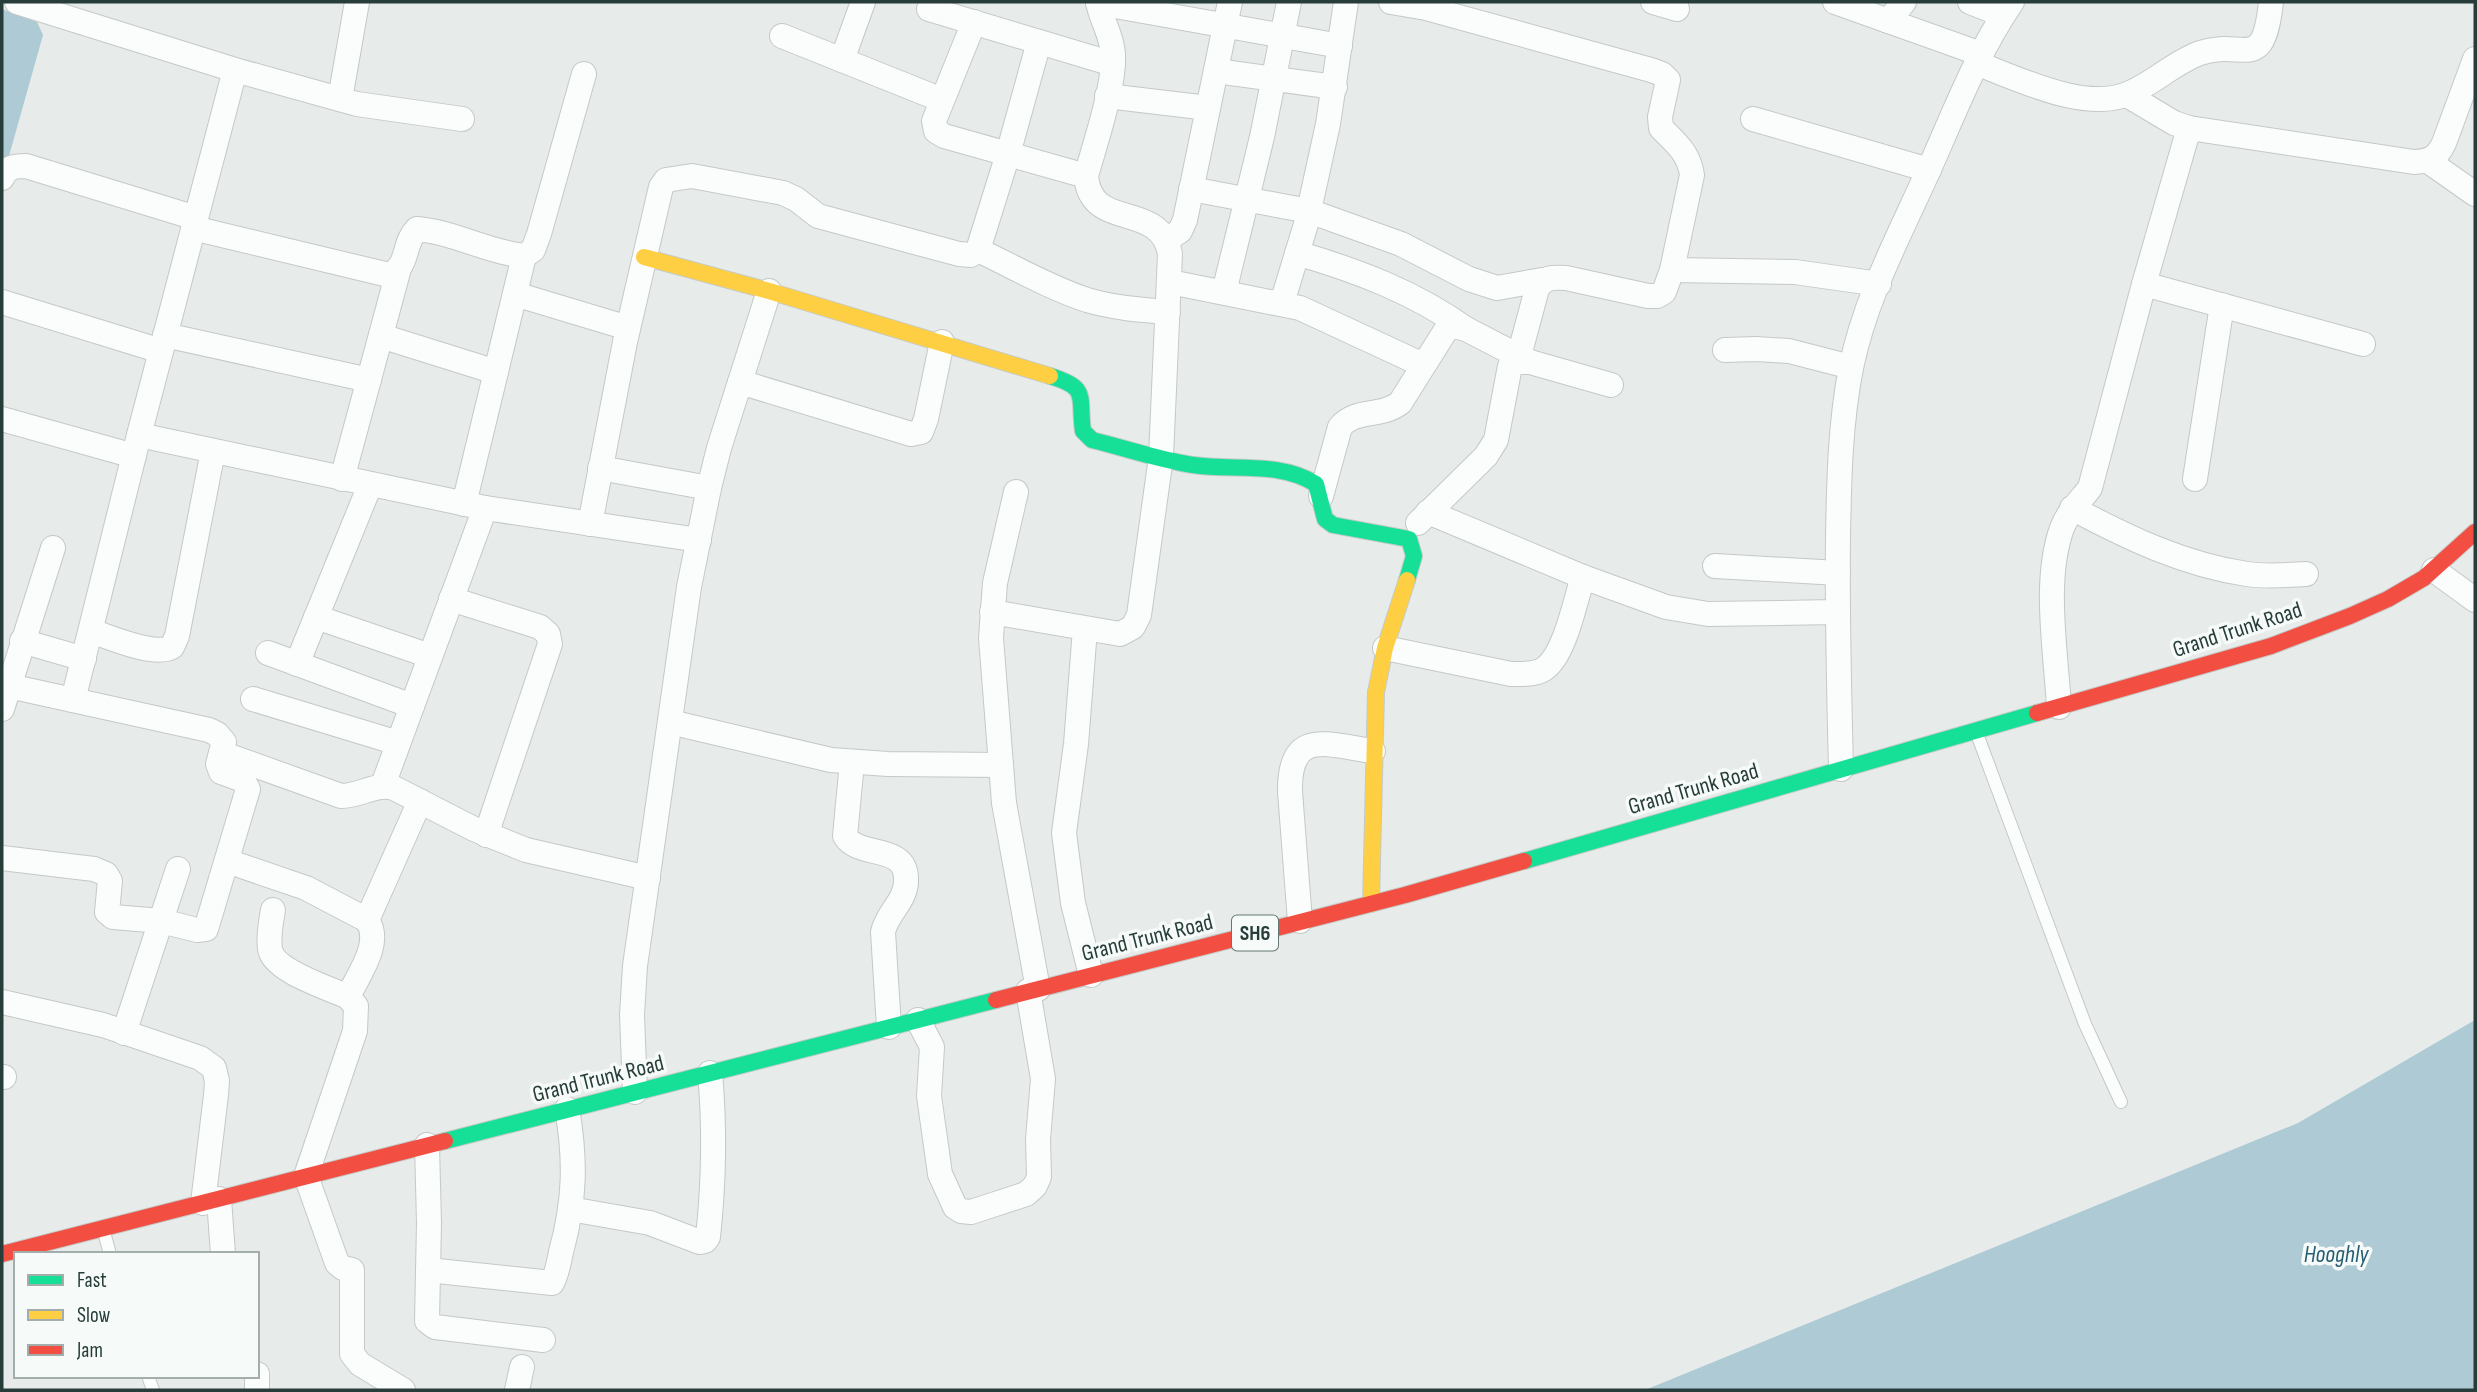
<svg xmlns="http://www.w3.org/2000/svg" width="2477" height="1392" viewBox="0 0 2477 1392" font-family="'Sofia Sans Condensed',sans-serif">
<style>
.water{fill:#adcad5}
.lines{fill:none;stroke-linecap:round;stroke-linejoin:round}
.lane-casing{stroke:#c4c9c7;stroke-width:14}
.street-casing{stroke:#c4c9c7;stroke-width:26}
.fast-casing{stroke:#c4cac8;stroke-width:18}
.slow-casing{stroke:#c4cac8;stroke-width:18}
.jam-casing{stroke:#c4cac8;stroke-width:18}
.lane{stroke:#fbfcfc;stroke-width:12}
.street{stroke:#fbfcfc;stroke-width:24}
.fast{stroke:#16e098;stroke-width:16}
.slow{stroke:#ffcf43;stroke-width:16}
.jam{stroke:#f24e42;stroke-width:16}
.labels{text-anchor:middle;stroke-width:7;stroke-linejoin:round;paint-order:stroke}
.shield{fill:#f6faf8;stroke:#647673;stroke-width:2}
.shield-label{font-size:21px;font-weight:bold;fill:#263d3a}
.street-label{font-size:23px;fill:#263d3a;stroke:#f6faf8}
.water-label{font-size:24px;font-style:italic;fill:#265d74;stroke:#f6faf8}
</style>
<rect width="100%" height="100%" fill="#e7ecea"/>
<!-- water -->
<g class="water">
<polygon points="2,9 37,22 43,35 7,163 2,165"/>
<polygon points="2475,1020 2475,1390 1645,1390 2298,1123"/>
</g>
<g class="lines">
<!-- lane casing -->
<g class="lane-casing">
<g id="lane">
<polyline points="1977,734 2085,1024 2121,1102"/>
<polyline points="104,1232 110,1254"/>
<polyline points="148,1376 153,1390"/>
</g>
</g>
<!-- street casing -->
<g class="street-casing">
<g id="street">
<polyline points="17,2 235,70 357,104 462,119"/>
<path d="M 1391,2 L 1426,8 L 1651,70 L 1662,74 L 1668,80 L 1660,117 L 1661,128 C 1676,143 1689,153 1692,175 L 1672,270 L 1664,292 L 1657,296 L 1648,296 L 1566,278 C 1552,277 1544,277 1537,289 L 1519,356"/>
<polyline points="1653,2 1677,9"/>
<polyline points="1835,2 1981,54"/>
<polyline points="1970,2 2003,15"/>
<polyline points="1098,3 1340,46"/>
<polyline points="929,9 1113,64"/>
<polyline points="1888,21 1904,2"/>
<polyline points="974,22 934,121 936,131 944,136 1086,176"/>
<polyline points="782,36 942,100"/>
<polyline points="842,60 863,2"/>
<path d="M 1976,63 C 2019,79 2086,113 2130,93 C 2155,82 2175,62 2200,53 C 2244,38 2263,76 2271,2"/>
<polyline points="1216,71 1335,87"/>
<path d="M 2127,95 L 2174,123 L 2189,128 L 2414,162 C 2430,161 2437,158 2444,143 L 2475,59"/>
<polyline points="1107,96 1208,108"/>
<polyline points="340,99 357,2"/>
<polyline points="1753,119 1929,170"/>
<polyline points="2428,161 2475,194"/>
<path d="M 2,178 C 7,167 14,166 26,166 L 196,218"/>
<polyline points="1191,189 1309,211 1401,244 1469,279 1497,288 1542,280"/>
<path d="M 193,228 L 389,275 C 410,266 402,244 417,229 C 454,232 487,252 524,256 L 533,250 L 539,234 L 584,74"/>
<polyline points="1168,239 1180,231 1185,220 1230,2"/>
<path d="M 978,250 C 1014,267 1050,288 1087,300 C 1114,308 1141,310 1168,312"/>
<path d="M 1297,253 C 1358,271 1414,292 1466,329"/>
<polyline points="1672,270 1795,272 1879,284"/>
<polyline points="1170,282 1300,308 1423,365"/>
<polyline points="2144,284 2363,344"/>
<polyline points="1224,292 1262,137 1289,2"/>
<polyline points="515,294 628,328"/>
<polyline points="2,302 161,351"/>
<polyline points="1282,303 1306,224 1328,124 1346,2"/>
<polyline points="165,335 369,380"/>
<polyline points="381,336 496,372"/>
<polyline points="1725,350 1756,349 1789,351 1851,367"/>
<polyline points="740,382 911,434 921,432 926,419 942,342"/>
<polyline points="2,419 134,456"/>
<polyline points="139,435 485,508 699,540"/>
<polyline points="600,468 709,488"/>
<polyline points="342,479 398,272"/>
<polyline points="2195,479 2222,305"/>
<polyline points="1016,492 995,583 991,638 1004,803 1038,989"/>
<path d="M 1321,496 L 1340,427 C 1356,408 1380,418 1400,403 L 1446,330 L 1454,326 L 1466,329 L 1530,362"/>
<polyline points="464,504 524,256"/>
<path d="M 2072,508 C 2128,538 2185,565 2247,574 C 2267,577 2287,575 2306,574"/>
<polyline points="1428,512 1583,577 1666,607 1708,614 1837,612"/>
<polyline points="1418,523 1486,456 1496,440 1510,366 1517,362 1530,362 1611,385"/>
<polyline points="590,524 625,342 661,187 666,180 692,176 783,193 796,199 818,216 959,254 971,255 978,250 1008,154 1039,42"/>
<polyline points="1715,566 1838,573"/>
<polyline points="2434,570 2475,600"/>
<polyline points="451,599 540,627 548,634 550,644 486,835"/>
<path d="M 992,612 L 1120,634 L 1133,627 L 1139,615 L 1161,457 L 1170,254 C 1160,199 1091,233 1086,176 C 1095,144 1115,85 1113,54 C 1112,35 1101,20 1098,2"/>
<polyline points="316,617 430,656"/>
<polyline points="1085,629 1076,744 1064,833 1073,903 1091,975"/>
<path d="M 91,631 C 110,637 154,657 172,647 L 177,636 L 213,451"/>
<polyline points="22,641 84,659"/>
<path d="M 1385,648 L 1511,674 C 1521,674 1535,675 1544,669 C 1565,655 1575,601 1583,577"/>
<polyline points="268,653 412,706"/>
<polyline points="297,664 370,485"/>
<polyline points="253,699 398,743"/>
<polyline points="73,700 139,435 235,70"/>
<path d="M 2059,707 C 2056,652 2043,580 2062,528 C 2068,512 2080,501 2090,488 L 2144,284 L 2189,128"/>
<polyline points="2,709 53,548"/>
<polyline points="670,722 831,760 888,764 1001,765"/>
<path d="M 221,753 L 341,796 C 361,796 374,783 394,788 L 474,829 L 526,850 L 648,878"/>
<path d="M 852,762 L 845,836 C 859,859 906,843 906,879 C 907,901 887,912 883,932 L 889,1027"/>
<path d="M 1841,769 C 1839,692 1837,614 1838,537 C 1839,480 1840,424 1851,368 C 1865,298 1901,232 1930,167 C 1955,111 1977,53 2012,2"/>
<polyline points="383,785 485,508"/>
<polyline points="2,858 94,869 106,874 110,881 107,912 113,917 161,921 197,930 206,929 248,789 243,780 221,772 218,764 224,742 217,734 209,730 9,686"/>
<path d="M 227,861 L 306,888 L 367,920 C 383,943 358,975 348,997"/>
<path d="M 273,910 C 271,922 268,936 270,949 C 273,971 329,988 348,997 L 356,1006 L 355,1031 L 306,1176 L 337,1263 L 343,1268 L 352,1270 L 352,1354 L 360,1364 L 403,1390"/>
<polyline points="367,920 420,801"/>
<path d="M 1300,921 L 1290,792 C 1289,727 1327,745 1373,751"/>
<polyline points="2,1002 103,1025 200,1058 214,1068 217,1081 216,1095 203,1203"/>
<polyline points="918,1020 932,1047 929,1096 940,1174 955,1207 961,1211 971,1212 1026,1194 1035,1186 1039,1177 1038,1139 1043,1079 1028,991"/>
<polyline points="124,1033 178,869"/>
<polyline points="2,1077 4,1077"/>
<polyline points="635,1092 632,1015 635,966 689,587 709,488 719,448 769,291"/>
<polyline points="427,1145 429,1223 427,1321 435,1327 543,1340"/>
<polyline points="219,1199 223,1254"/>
<path d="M 570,1209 L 650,1223 L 700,1242 L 705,1241 L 708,1237 C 714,1181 715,1128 710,1073"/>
<path d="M 428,1270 L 552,1283 C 557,1274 559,1262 561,1252 C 575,1201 576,1160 567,1109"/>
<polyline points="257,1390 257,1374"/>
<polyline points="517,1390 522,1367"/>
</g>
</g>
<!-- fast casing -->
<g class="fast-casing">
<g id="fast">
<path d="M 1050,376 C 1090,388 1078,396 1083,431 L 1092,440 C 1125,448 1159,460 1193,465 C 1235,471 1279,461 1316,484 L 1325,519 L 1333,525 L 1409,539 L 1414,556 L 1407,580"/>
<polyline points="1524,861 2037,713"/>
<polyline points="445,1141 996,1000"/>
</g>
</g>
<!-- slow casing -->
<g class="slow-casing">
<g id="slow">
<polyline points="644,257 769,291 1050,376"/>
<polyline points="1371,904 1376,692 1385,648 1407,580"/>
</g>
</g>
<!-- jam casing -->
<g class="jam-casing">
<g id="jam">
<polyline points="2037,713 2271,646 2350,616 2388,599 2424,578 2475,532"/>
<polyline points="996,1000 1405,895 1524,861"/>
<polyline points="2,1254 445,1141"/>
</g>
</g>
<!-- lane -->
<use href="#lane" class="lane"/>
<!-- street -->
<use href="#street" class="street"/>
<!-- fast -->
<use href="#fast" class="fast"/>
<!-- slow -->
<use href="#slow" class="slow"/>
<!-- jam -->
<use href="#jam" class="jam"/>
</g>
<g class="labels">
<!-- shield labels -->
<rect class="shield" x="1232" y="915.5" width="46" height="35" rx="5"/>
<g class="shield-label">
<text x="1255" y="940">SH6</text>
</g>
<!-- street labels -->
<g class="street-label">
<text transform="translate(2237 629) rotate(-18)" y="8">Grand Trunk Road</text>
<text transform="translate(1693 788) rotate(-16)" y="8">Grand Trunk Road</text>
<text transform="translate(1147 937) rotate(-14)" y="8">Grand Trunk Road</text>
<text transform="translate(598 1078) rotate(-14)" y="8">Grand Trunk Road</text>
</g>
<!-- water labels -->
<g class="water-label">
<text x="2336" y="1262">Hooghly</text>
</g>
</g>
<!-- border -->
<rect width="2477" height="1392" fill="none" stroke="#263d3a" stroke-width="7"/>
<!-- legend -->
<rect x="14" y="1252" width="245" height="126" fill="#f6faf8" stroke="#a3aeac" stroke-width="2"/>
<rect x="28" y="1275" width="35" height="10" fill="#16e098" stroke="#a3aeac" stroke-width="2"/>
<text x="77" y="1287" font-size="21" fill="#263d3a">Fast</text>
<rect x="28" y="1310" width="35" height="10" fill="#ffcf43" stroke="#a3aeac" stroke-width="2"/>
<text x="77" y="1322" font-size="21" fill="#263d3a">Slow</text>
<rect x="28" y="1345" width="35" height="10" fill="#f24e42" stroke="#a3aeac" stroke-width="2"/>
<text x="77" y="1357" font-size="21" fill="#263d3a">Jam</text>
</svg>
